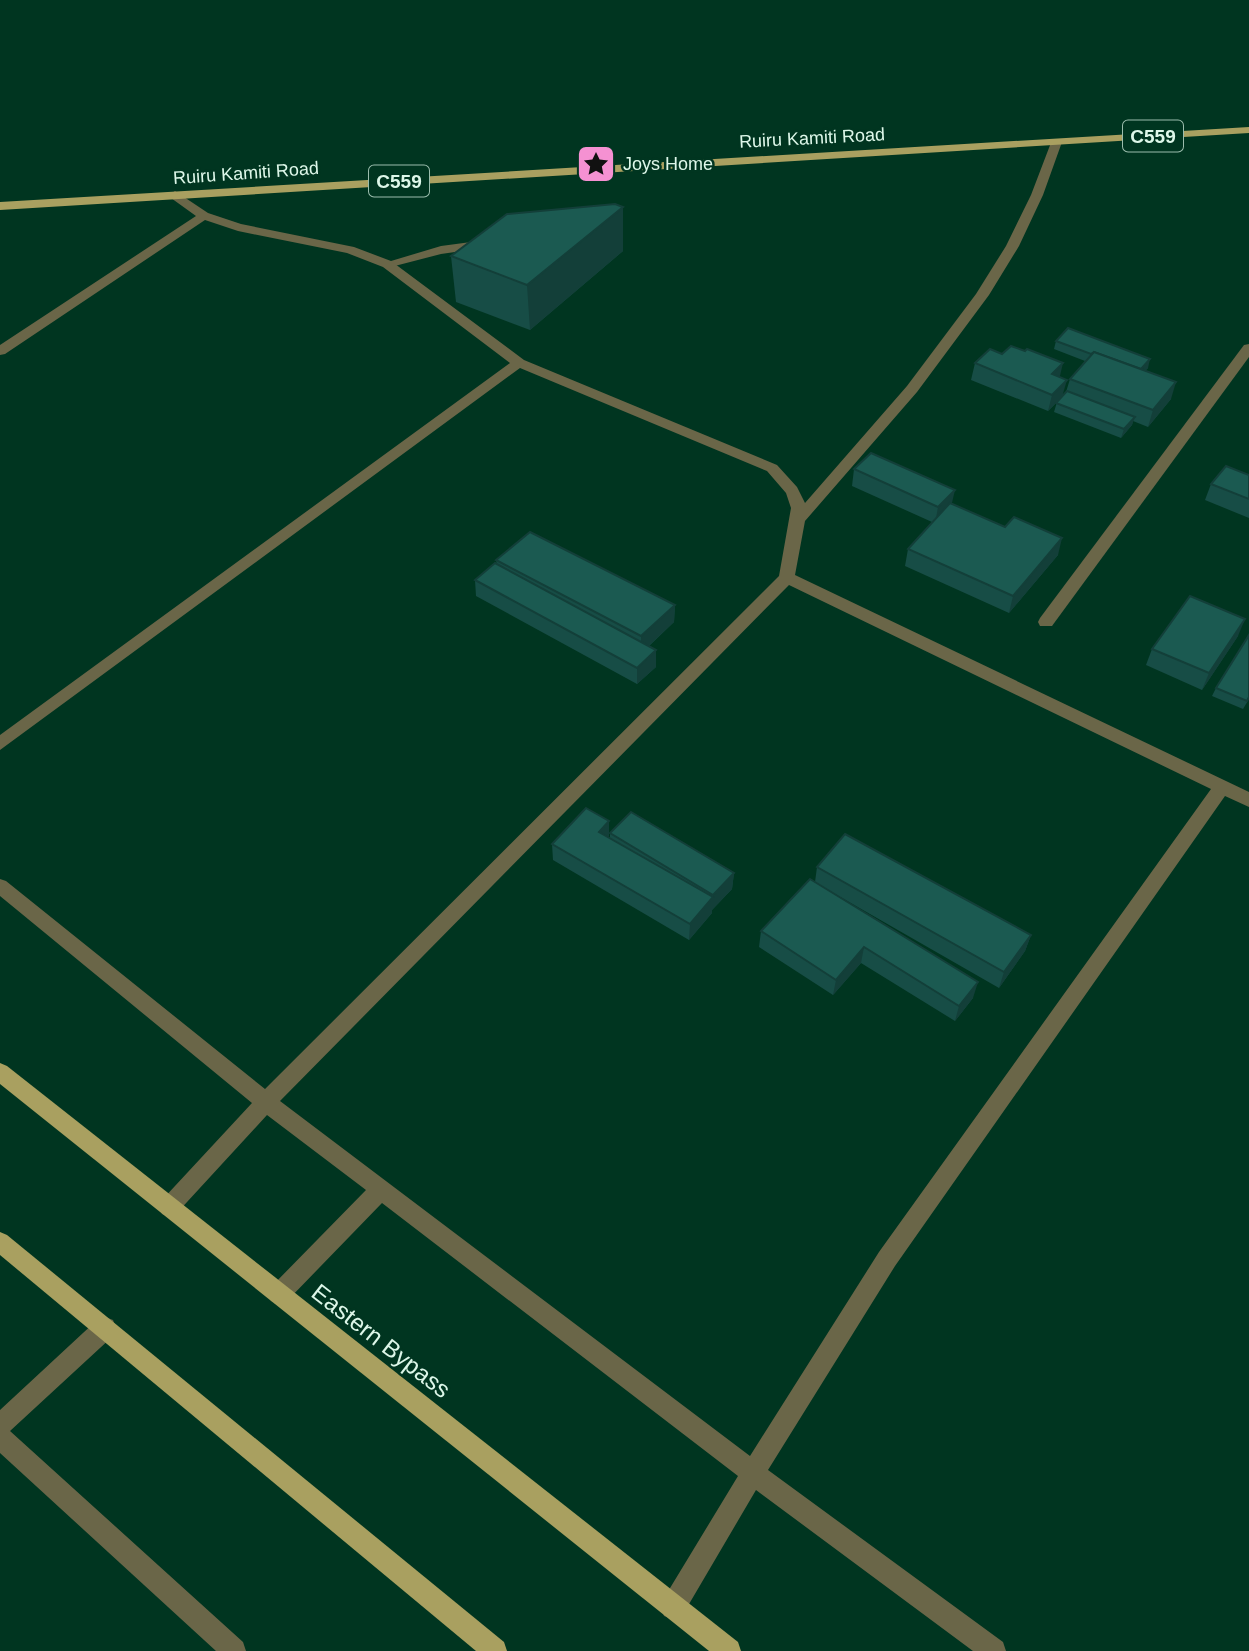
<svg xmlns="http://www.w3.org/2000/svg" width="1249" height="1651" viewBox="0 0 1249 1651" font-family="Helvetica,sans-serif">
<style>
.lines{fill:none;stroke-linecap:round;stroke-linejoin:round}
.service{fill:#6a6648;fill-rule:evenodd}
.minor{fill:#6a6648;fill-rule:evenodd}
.primary{fill:#a9a060;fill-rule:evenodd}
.wall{fill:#174d46}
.shaded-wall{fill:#133f39}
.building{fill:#1b5a51;stroke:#133f39;stroke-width:2}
.labels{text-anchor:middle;stroke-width:5;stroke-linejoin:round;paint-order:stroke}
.far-street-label{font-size:18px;fill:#ddf7e9;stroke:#003520}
.far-poi-label{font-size:18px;fill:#ddf7e9;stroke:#003520;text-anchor:start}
.shield{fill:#003520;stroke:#9bbdad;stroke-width:2}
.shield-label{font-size:19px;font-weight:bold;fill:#ddf7e9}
.near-street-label{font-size:24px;fill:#ddf7e9;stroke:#003520}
</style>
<rect width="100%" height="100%" fill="#003520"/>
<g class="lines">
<!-- service -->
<polygon class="service" points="486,240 490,241 490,247 441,254 387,268 381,264 441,246"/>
<!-- minor -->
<g class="minor">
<path d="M 1052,140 L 1062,142 L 1043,195 L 1019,246 L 989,295 L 917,392 L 805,521 L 795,575 L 1249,792 L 1249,807 L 1225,796 L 895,1266 L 768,1470 L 1003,1642 L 1006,1651 L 973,1651 L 756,1490 L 682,1616 L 673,1619 L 664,1616 L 661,1607 L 664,1598 L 738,1476 L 382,1203 L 287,1301 L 279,1304 L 271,1301 L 268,1294 L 271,1287 L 366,1190 L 267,1115 L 176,1214 L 169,1217 L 162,1214 L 159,1207 L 162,1200 L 252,1103 L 0,896 L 0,879 L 6,881 L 265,1089 L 779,576 L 791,508 L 786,493 L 767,471 L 520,368 L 0,750 L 0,735 L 510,363 L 383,267 L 347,253 L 238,231 L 205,220 L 5,354 L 0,355 L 0,345 L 196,216 L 171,198 L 169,195 L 175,191 L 208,213 L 241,224 L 354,247 L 391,261 L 524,360 L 777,465 L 797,487 L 805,503 L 907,386 L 976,294 L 1006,246 L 1031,195 ZM 789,585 L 1211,789 L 879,1252 L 750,1456 L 280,1101 Z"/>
<polygon points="1249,344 1249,357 1052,626 1040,626 1038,622 1040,618 1244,345"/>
<polygon points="105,1317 113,1320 116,1328 113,1336 10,1431 243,1642 246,1651 216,1651 0,1453 0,1410 97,1320"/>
</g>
<!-- primary -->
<g class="primary">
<polygon points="1249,127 1249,133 0,210 0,202"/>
<polygon points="0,1063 7,1066 738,1642 741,1651 709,1651 0,1084"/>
<polygon points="0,1232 7,1235 504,1642 507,1651 476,1651 0,1255"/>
</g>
</g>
<!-- wall -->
<g class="wall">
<polygon points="623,207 623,251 530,330 456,302 451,256"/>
<polygon points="1056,341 1148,368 1145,371 1171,399 1148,427 1133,421 1132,425 1121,438 1054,412 1057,402 1048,411 971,380 975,363 1059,377 1063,396 1066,392 1070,379 1085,361 1054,349"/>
<polygon points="854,469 952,504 1058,555 1009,613 905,566 908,549 932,522 852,486"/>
<polygon points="1249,475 1249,518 1205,500 1211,484"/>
<polygon points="496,560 675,605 674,622 649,646 656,667 637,684 476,596 475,580 497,565"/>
<polygon points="1238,636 1202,690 1146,665 1152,649"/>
<polygon points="1216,688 1249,699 1243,709 1212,696"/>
<polygon points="610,833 734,873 732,889 712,910 712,913 689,940 553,860 552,844 610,838"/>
<polygon points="817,867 1031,935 1025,951 999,988 835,894 973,998 955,1021 861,963 833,995 759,947 761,931 815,882"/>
</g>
<!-- shaded-wall -->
<g class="shaded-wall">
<polygon points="623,207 623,251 530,330 527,285"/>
<polygon points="1150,359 1148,368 1136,381 1138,372"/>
<polygon points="1063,363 1059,380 1052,374"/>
<polygon points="1067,380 1062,397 1048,411 1052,395"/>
<polygon points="1176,382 1171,399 1148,427 1153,410"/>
<polygon points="1135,417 1132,425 1121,438 1124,429"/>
<polygon points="955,490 951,507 935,524 938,507"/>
<polygon points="1062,538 1058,555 1009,613 1013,596"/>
<polygon points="675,605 674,622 641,653 641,636"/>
<polygon points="1245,619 1238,636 1202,690 1209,673"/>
<polygon points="656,650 656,667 637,684 637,668"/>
<polygon points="609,821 609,837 599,832"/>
<polygon points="734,873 732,889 712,910 712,913 689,940 690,924 713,897 713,895"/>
<polygon points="1031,935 1025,951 999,988 1004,972"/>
<polygon points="864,947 861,963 833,995 836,980"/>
<polygon points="978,982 973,998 955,1021 959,1006"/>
</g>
<!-- building -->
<g class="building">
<polygon points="615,204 623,207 527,285 451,256 507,214"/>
<polygon points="1068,328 1150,359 1141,369 1094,352 1091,354 1056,341"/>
<polygon points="1011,346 1025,351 1027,349 1063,363 1052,374 1067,380 1052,395 975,363 990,349 1002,354"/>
<polygon points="1094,352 1176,382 1153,410 1070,379"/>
<polygon points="1067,391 1135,417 1124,429 1056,403"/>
<polygon points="871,453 955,490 938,507 854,469"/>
<polygon points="1226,466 1249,475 1249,499 1211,484"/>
<polygon points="950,503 1005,527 1014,517 1062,538 1013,596 908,549"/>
<polygon points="530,532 675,605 641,636 496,560"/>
<polygon points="495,563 656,650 637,668 475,580"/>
<polygon points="1190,596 1245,619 1209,673 1152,649"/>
<polygon points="1249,635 1249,697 1247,701 1216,688"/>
<polygon points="586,808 609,821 599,832 713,897 690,924 552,844"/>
<polygon points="631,812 734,873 713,895 610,833"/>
<polygon points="845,834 1031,935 1004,972 817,867"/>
<polygon points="810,879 978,982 959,1006 864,947 836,980 761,931"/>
</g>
<!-- icons -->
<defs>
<g id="sight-square" transform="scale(2.0125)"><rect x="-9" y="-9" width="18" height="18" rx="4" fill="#f591d2" stroke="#003520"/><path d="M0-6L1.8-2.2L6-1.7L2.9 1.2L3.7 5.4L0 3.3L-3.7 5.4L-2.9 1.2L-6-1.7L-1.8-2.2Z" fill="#111"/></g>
</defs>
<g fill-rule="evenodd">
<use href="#sight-square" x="596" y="164"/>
</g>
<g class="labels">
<!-- far-street labels -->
<g class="far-street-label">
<text transform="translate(812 138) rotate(-3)" y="6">Ruiru Kamiti Road</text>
<text transform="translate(246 173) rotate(-4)" y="6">Ruiru Kamiti Road</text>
</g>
<!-- far-poi labels -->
<g class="far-poi-label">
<text x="623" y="170">Joys Home</text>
</g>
<!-- shield labels -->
<g class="shield">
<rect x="1123" y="120.5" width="60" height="31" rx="5"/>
<rect x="369" y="165.5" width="60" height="31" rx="5"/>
</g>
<g class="shield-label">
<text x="1153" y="143">C559</text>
<text x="399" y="188">C559</text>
</g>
<!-- near-street labels -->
<g class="near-street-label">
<text transform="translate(381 1341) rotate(38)" y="8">Eastern Bypass</text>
</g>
</g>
</svg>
